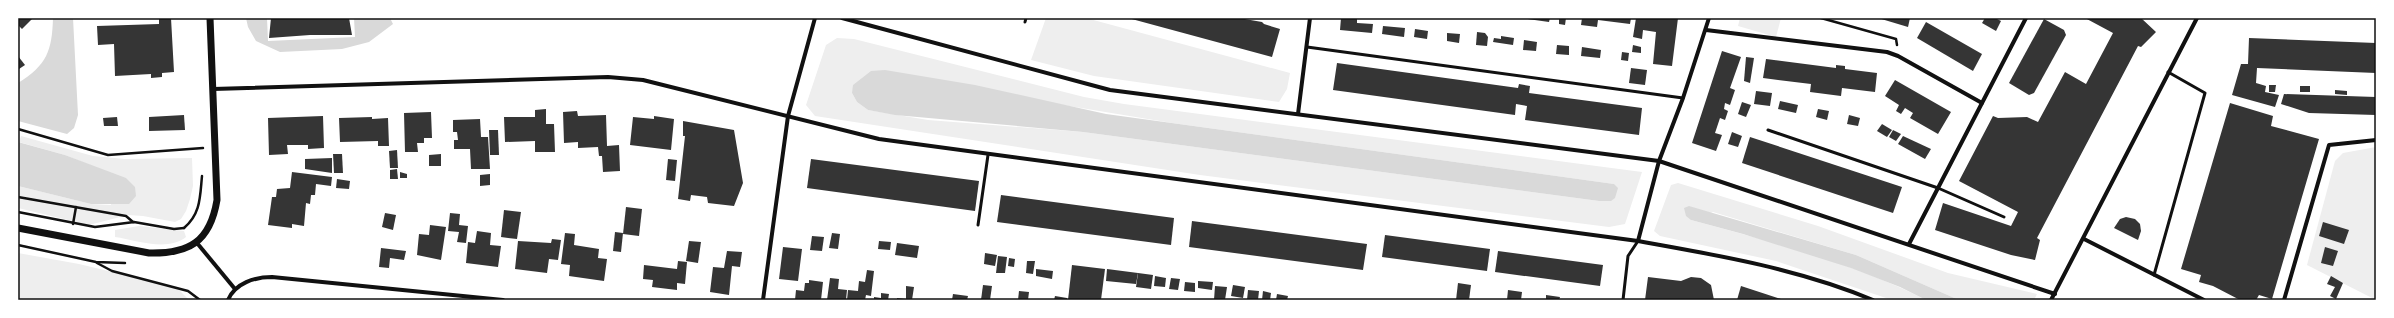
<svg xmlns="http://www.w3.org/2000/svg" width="2394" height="318" viewBox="0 0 2394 318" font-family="Montserrat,sans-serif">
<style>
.green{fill:#eee;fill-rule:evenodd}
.water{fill:#d9d9d9}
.building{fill:#353535}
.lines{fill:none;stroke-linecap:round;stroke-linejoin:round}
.path{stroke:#111;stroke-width:2.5}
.service{stroke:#111;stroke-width:3}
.minor{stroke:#111;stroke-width:4}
.tertiary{stroke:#111;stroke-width:7}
.neatline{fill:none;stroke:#111;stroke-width:1.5}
</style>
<rect width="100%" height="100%" fill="#fff"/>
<!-- green -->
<g class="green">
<polygon points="1046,18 1086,18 1290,73 1287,89 1279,102 1094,76 1031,60"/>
<polygon points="1740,18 1781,18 1776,37 1738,26"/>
<path d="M 837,38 L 854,39 L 1084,97 L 1124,104 L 1642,172 L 1625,224 L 1609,227 L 1200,175 L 815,116 L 806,105 L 826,45 ZM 852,93 L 1057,104 L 1172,123 L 1614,184 L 1611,201 L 1599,201 L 1083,132 L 928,120 L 868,110 L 857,102 Z"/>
<polygon points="21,136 93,156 125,159 192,158 193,186 190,199 186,211 181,219 175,222 143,216 128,215 89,225 18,208 18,186 91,204 111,205 105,171 65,155 19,142"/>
<polygon points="2376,147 2376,300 2307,265 2335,161 2343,153"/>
<path d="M 1678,183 L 1818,226 L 1948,273 L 2037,294 L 2034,300 L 1959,300 L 1856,255 L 1713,212 L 1691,220 C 1769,241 1854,263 1926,300 L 1892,300 L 1776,261 L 1660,236 L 1654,231 L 1671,185 Z"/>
<path d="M 139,226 L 184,231 L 186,237 C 167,252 136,240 115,237 L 115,230 Z"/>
<polygon points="18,253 79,264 171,286 179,290 189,300 18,300"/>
</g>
<!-- water -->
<g class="water">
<path d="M 53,18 L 73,18 L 78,115 L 74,128 L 67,134 L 18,121 L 18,83 C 47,65 52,51 53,18 Z"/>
<polygon points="246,18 267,18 268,41 355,37 354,18 390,18 393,24 369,42 342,49 280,52 256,41 248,27"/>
<polygon points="885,70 975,85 1106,114 1614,184 1618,188 1615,198 1611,201 1599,201 1083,132 895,115 868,110 857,102 852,93 853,85 871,71"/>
<polygon points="18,142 65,155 126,178 135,187 136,196 129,204 91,204 18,186"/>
<polygon points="1689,206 1856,255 1959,300 1926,300 1900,287 1851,268 1743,234 1691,220 1686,216 1684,208"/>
</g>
<!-- building -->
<g class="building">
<polygon points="18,18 33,18 22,29 18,25"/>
<polygon points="159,18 171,18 174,72 162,73 162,77 151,78 151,74 115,76 114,44 98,45 97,26 159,24"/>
<polygon points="271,18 349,18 352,35 310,35 269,38"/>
<polygon points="1128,18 1239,18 1262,22 1264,24 1280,29 1272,57"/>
<polygon points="1341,18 1357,18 1357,23 1373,24 1372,33 1340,30"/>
<polygon points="1520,18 1550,18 1549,22"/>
<polygon points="1559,18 1566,18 1565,25 1559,24"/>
<polygon points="1582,18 1631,18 1630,24 1598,20 1597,27 1581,25"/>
<polygon points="1636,18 1678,18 1672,66 1653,64 1656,32 1643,30 1642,39 1633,37"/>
<polygon points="1878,18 1910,18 1908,27"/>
<polygon points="1985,18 1995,18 2001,21 1996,31 1982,23"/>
<polygon points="2085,18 2141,18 2156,32 2141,47 2138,46 2037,238 2040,240 2035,260 2011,255 1935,230 1943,203 2011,226 2018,212 1959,181 1993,116 1998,118 2027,117 2038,122 2065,72 2086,84 2113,33"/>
<polygon points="2044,19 2064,30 2066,35 2034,93 2029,95 2009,83"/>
<polygon points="1926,22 1982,54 1973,71 1917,38"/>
<polygon points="1383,26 1405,28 1404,37 1382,34"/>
<polygon points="1415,29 1428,31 1427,39 1414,37"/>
<polygon points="1477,32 1485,33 1488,37 1487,46 1476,45"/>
<polygon points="1447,33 1460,34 1459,43 1447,41"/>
<polygon points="1501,36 1514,38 1513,45 1493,42 1494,38 1501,39"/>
<polygon points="2249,38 2376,43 2376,73 2257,68 2256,83 2266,86 2265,92 2279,95 2275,107 2232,95 2241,64 2248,64"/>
<polygon points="1524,40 1537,42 1536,51 1523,50"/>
<polygon points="1557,45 1569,46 1569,55 1556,54"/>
<polygon points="1633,45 1641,47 1641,53 1632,52"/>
<polygon points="1582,47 1601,50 1600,58 1581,56"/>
<polygon points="1722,51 1741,57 1730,88 1735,90 1730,105 1725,103 1724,109 1728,111 1725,120 1720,118 1715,133 1722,135 1716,151 1692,143"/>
<polygon points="1622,52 1629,53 1628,61 1621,60"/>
<polygon points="18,56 25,65 19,69 18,68"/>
<polygon points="1746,57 1754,58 1750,83 1744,81"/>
<polygon points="1766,59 1836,68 1836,65 1845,66 1845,69 1877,73 1875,92 1842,88 1841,96 1810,92 1811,84 1763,78"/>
<polygon points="1337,63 1518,88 1519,84 1530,86 1529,93 1642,108 1639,135 1525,120 1527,106 1516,104 1515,115 1333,90"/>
<polygon points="1631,68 1647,70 1645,85 1629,83"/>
<polygon points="1895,80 1951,112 1938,134 1910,118 1913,113 1905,108 1901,114 1896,111 1899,105 1885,96"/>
<polygon points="2269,85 2276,85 2275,92 2269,92"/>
<rect x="2300" y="86" width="10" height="6"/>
<polygon points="2335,90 2347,91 2347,95 2335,94"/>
<polygon points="1756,91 1772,93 1770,106 1754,104"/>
<polygon points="2284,94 2376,97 2376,115 2309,113 2281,104"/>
<polygon points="1780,101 1798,105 1796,113 1778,109"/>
<polygon points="1742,102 1751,105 1746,117 1738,114"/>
<polygon points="2230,103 2273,116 2271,126 2319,139 2272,299 2259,295 2256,300 2240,300 2213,286 2199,282 2201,275 2181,269"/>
<polygon points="546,109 546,124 554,124 555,152 535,152 535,141 505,142 504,117 535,117 535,110"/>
<polygon points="1818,109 1829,111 1827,120 1816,117"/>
<polygon points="577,111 578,116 606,115 607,146 619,145 620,171 603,172 602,156 599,156 598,147 578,148 578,142 564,143 563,112"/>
<polygon points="431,112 432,138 424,138 424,143 417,143 418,152 405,152 404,113"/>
<polygon points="184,115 185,130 149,131 149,117"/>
<polygon points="1849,115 1860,118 1858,126 1847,124"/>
<polygon points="323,116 324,148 308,149 308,145 287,145 288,154 269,155 268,118"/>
<polygon points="654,116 674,119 671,150 630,145 633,117 654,119"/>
<polygon points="117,117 118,126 104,126 103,118"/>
<polygon points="372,117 372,119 388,118 389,146 378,146 378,141 340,142 339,118"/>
<polygon points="480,119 481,137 488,137 490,169 471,169 470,149 454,149 454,140 458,140 457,132 453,132 453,120"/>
<polygon points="683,121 734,130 743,183 734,206 708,203 707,197 691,195 690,201 678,199 685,136 683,136"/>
<polygon points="1882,124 1892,130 1887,137 1877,131"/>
<polygon points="489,130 498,130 499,155 490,155"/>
<polygon points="1893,130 1901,134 1896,141 1889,137"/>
<polygon points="1732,132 1742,136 1738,147 1728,144"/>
<polygon points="1903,136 1931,149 1925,159 1898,144"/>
<polygon points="1750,137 1902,187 1893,213 1742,163"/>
<polygon points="397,150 398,168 390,168 389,151"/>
<polygon points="333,154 342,154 343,173 334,173"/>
<polygon points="441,154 441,166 429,166 429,155"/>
<polygon points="332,158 332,173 305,169 305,159"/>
<polygon points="668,159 677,160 675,181 666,180"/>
<polygon points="811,159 979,181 975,211 807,188"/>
<polygon points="397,169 398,179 390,179 390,170"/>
<polygon points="292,172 332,177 331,186 316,184 315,195 311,195 310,204 306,203 304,226 292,224 292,228 268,225 272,197 276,197 277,189 290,188"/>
<polygon points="400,172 407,174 407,178 400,178"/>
<polygon points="490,174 490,185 480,186 480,175"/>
<polygon points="337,179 350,181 349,189 336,188"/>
<polygon points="1001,195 1174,218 1171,245 997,222"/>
<polygon points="626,207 642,209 639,236 623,234"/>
<polygon points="504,210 521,212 517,239 501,237"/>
<polygon points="385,213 396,215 393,230 382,227"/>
<polygon points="450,213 460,214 459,225 468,226 466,243 457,242 459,232 448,231"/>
<polygon points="2126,217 2135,219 2140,224 2141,231 2138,240 2114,228 2120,219"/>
<polygon points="1192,221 1367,244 1363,270 1189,247"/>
<polygon points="2323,222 2349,230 2344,244 2319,236"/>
<polygon points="430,225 446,227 441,260 417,255 419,234 429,235"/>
<polygon points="477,231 491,233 490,245 501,246 498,267 466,263 468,242 475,243"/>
<polygon points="615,232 623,233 621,252 613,251"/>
<polygon points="565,233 575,234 574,245 599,249 598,258 607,259 604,281 569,276 570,265 561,264"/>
<polygon points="832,233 840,234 838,249 829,248"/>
<polygon points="1385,235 1490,249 1487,271 1382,257"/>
<polygon points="812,236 824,237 822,251 810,250"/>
<polygon points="552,239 561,240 558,260 549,259 547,273 515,269 518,241 551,243"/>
<polygon points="689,241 701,242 698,263 686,261"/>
<polygon points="879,241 891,242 890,250 878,249"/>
<polygon points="897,243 919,246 917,258 895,255"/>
<polygon points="783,247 802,249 798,281 779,279"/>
<polygon points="2325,247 2338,251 2333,266 2321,263"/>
<polygon points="381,248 406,251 404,260 390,258 389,268 379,267"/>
<polygon points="727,251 742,252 740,267 732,266 729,295 710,292 713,267 724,268"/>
<polygon points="1498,251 1603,265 1600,286 1495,272"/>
<polygon points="985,253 997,255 995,266 984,264"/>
<polygon points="998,256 1007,257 1005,273 996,273"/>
<polygon points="1009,258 1015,259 1014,267 1008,266"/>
<polygon points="678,261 687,262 685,284 677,283 677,290 652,287 653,280 643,279 644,265 677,269"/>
<polygon points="1027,261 1035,261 1033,274 1026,273"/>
<polygon points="1072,265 1105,269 1101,300 1068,300"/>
<polygon points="1036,269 1053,271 1052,279 1036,276"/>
<polygon points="1107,269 1138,273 1136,284 1106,281"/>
<polygon points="867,270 874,271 871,296 866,295 865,300 847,300 848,290 858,291 859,281 865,282"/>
<polygon points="1138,273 1153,275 1151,289 1136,287"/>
<polygon points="1155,276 1166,278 1165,287 1154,286"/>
<polygon points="2331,276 2343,283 2336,299 2330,296 2335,287 2327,284"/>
<polygon points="1648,277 1681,281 1691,277 1701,278 1711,285 1714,300 1645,300"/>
<polygon points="830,278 839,279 838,289 847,290 846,300 827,300"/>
<polygon points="1171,278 1180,279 1178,290 1169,289"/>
<polygon points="809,280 823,282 821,300 795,300 796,290 804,291 805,283 809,283"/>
<polygon points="1198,281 1213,282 1212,290 1198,288"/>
<polygon points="1185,282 1195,283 1195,292 1184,291"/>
<polygon points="1458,283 1471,285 1469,300 1456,300"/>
<polygon points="983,285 992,286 990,300 981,300"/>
<polygon points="1233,285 1245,287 1243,298 1231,296"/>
<polygon points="906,286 914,287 912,300 897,300 897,298 906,299"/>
<polygon points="1215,286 1227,287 1225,300 1214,300"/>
<polygon points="1741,286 1784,300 1737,300"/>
<polygon points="1248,290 1259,291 1258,300 1247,300"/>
<polygon points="1508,290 1522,292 1521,300 1507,300"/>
<polygon points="1019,291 1029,292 1028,300 1018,300"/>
<polygon points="1263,291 1271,293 1270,300 1262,300"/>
<polygon points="881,293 889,294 888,300 874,300 874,297 881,298"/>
<polygon points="953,294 968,296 967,300 952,300"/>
<polygon points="1277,294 1288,296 1287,300 1276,300"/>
<polygon points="1546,295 1560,297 1559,300 1546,300"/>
<polygon points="1055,296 1067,298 1067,300 1054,300"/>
</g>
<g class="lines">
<!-- path -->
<g class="path">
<polyline points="1821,18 1896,39 1897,45"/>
<polyline points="18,129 108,155 203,148"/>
<polyline points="18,197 126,216 133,222"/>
<polyline points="18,212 95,227 134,222 174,229 184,228"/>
<polyline points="73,224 76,207"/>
<path d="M 184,228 C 201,214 200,196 202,176"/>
<polyline points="18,245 96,262 125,263"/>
<polyline points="97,263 112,271 188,291 200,300"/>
</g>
<!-- service -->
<g class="service">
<polyline points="1025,22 1026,18"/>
<polyline points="1307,47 1683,98"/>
<polyline points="1768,130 1938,188 2004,217"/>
<polyline points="978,225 988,155"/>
<polyline points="2154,275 2205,93 2168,72"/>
<polyline points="1623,300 1628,256 1638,241"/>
</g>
<!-- minor -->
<g class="minor">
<polyline points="842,18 1110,90 1659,161 2055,294"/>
<polyline points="1706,30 1887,52 1898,56 1982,103"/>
<path d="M 213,89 L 608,77 L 643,80 L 879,139 L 1638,241 C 1717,255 1799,269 1873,300"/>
<polyline points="1298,114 1310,18"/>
<polyline points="2084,239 2204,300"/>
<polyline points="1638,241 1659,161 1683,98 1709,18"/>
<polyline points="197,243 235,289"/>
<polyline points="1909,244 2026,18"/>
<path d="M 228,300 C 235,283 255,277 272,277 L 503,300"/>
<polyline points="763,300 788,116 815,18"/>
<polyline points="2051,300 2197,18"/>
<polyline points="2284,300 2329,145 2376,140"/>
</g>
<!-- tertiary -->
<path class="tertiary" d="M 18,228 L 149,253 C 189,254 210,242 217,200 L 210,18"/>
</g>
<!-- border -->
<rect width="2394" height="318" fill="none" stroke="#ffffff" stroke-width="38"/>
<rect x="19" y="19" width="2356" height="280" class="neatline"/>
</svg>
